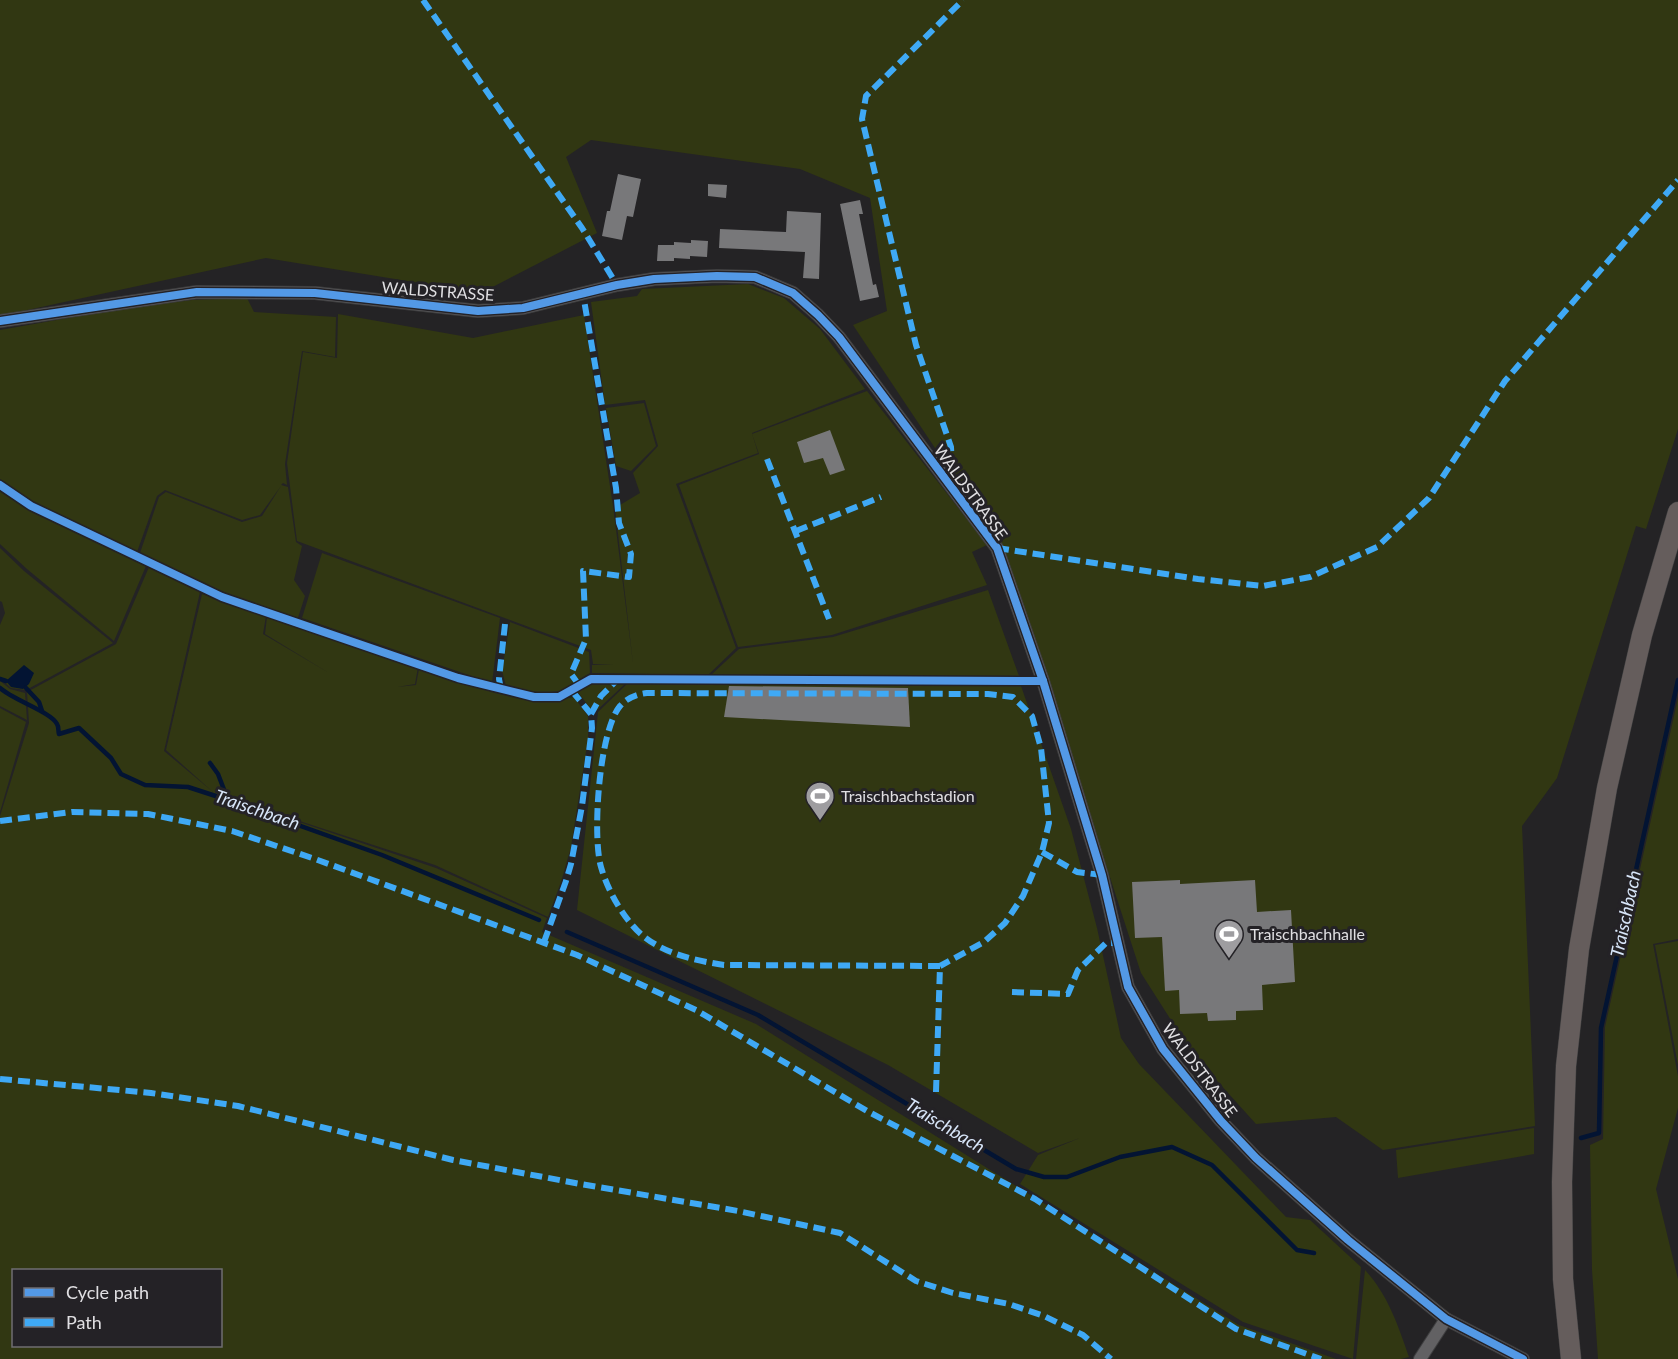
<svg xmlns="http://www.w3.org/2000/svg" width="1678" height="1359" viewBox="0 0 1678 1359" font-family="Lato,sans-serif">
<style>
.green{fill:#313712;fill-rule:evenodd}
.water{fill:#031433}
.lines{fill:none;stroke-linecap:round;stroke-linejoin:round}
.stream{stroke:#031433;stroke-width:4.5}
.building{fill:#78787a}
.minor-casing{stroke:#3f3f40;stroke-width:14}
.primary-casing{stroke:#3f3f40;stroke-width:21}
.minor{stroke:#626163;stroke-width:12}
.primary{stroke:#655d5c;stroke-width:20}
.quiet{stroke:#3fa9f5;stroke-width:6;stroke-dasharray:12 6;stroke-linecap:butt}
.cycleway-casing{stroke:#242226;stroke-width:11}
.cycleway{stroke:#5399e6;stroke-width:8}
.labels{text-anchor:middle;stroke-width:6;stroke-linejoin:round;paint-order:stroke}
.street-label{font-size:16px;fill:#e0dfe2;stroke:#242226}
.poi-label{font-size:16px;fill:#e0dfe2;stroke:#242226;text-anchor:start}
.water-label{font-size:18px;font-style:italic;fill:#d8e6f9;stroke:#242226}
</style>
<rect width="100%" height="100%" fill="#242325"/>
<!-- green -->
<g class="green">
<polygon points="0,0 1678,0 1678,429 1646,529 1636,526 1557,778 1522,826 1535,1126 1383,1150 1336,1117 1256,1124 1192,1053 1141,973 1005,553 853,325 887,311 870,198 800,169 591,140 566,157 597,233 481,293 266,258 0,316"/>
<polygon points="748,284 784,298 820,329 865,389 752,433 758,453 676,484 736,648 708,675 592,673 592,665 613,664 593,664 591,650 297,541 287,463 303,352 337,358 338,314 473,338 584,315 613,506 633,663 615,508 640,493 633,473 658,446 645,400 605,405 591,302 637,296 642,289"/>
<polygon points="247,298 254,312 336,317 335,357 302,351 285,464 287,485 283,483 281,485 288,487 296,542 302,546 294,580 305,596 297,621 209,586 140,553 159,497 166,492 242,522 262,516 281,486 260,515 242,520 165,490 157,496 137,552 35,503 0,479 0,330 119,309 192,300"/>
<polygon points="867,391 987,545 972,552 987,585 832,635 738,647 679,485 759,454 752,434"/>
<polygon points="644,403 656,446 631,471 616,466 606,408"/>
<polygon points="0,491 39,514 146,566 114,641 27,569 0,544"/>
<polygon points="0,548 24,571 113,643 26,690 11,688 0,678 0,625 5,613 2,602 0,601"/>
<polygon points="322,553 500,618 492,683 302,618"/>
<path d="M 149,567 L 200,592 L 164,751 L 213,792 L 166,750 L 202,594 L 266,616 L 263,634 L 329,673 L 265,634 L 267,617 L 418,667 L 415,684 L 397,687 L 416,685 L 419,669 C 468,685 521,706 574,697 L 588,716 L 588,739 L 571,847 L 561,882 L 548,917 L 435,865 L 216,794 L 436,868 L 547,918 L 542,932 L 756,1024 L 1239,1325 L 1336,1359 L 0,1359 L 0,816 L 29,723 L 27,692 L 116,644 ZM 14,1270 L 220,1270 L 220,1346 L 14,1346 Z"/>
<polygon points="988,590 1019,676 710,676 739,649 833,637"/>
<polygon points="510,622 589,652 590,673 560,691 543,693 506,686 502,671"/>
<polygon points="0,681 10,689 25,693 27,720 0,706"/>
<polygon points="592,682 627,682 594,713 577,691"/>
<polygon points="629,682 1021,686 1071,829 1097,928 1121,1038 1139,1064 1286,1217 1310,1220 1361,1267 1353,1359 1243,1322 1020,1184 1038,1155 1080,1138 1038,1153 888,1065 577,910 598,712"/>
<polygon points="1678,698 1678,939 1653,944 1678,1076 1678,1108 1656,1189 1678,1279 1678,1359 1598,1359 1592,1270 1590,1145 1603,1139 1605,1027"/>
<polygon points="0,708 26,722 0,812"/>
<polygon points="1678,941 1678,1065 1655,945"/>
<polygon points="1534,1128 1534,1154 1398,1178 1396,1150"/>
<path d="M 1365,1270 C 1388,1295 1398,1325 1409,1357 L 1401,1359 L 1356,1359 Z"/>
</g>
<!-- water -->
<polygon class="water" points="24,665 34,673 29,684 23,689 11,687 6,681"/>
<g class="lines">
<!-- stream -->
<g class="stream">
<polyline points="0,679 6,681"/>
<path d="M 0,688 C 13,700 51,712 57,724 C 59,727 58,731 59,734 L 79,728 L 111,758 L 121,774 L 145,785 L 188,787 L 228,800 L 382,855 L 539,920"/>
<polyline points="26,688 39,702 42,711"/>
<polyline points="210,763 218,774 228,800"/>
<polyline points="567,932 758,1015 1016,1169 1044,1177 1067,1177 1120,1157 1172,1147 1212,1165 1297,1250 1314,1253"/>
<polyline points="1581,1138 1599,1133 1601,1028 1678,680"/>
</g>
</g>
<!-- building -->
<g class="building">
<polygon points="618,174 641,179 633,217 627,216 622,240 602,236 607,211 610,211"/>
<polygon points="708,184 727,185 726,198 708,196"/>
<polygon points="860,200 863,214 859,214 873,285 876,284 879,297 860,301 840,204"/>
<polygon points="787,211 821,213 819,279 803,278 805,252 719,248 720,229 786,232"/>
<polygon points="691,240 708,241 707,257 690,256 690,259 674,258 674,261 657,261 658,245 674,245 674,242 691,243"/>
<polygon points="830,430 845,470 830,475 823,458 804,463 797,442"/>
<polygon points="729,686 908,688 910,727 724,717"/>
<polygon points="1180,880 1180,884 1255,880 1257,912 1291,910 1295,982 1262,985 1263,1010 1236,1011 1236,1020 1208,1021 1207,1013 1180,1014 1179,990 1165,991 1162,937 1135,938 1132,882"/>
</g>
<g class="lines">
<!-- minor casing -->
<g class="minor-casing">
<g id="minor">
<polyline points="0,321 197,292 315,293 478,311 523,308 617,285 654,279 717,276 755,277 793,293 818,315 839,337 997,548 1043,681 1102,875 1128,987 1163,1049 1221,1121 1256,1158 1348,1240 1446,1319 1523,1359"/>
<polyline points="1420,1359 1446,1319"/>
</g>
</g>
<!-- primary casing -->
<g class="primary-casing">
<polyline id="primary" points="1571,1359 1563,1279 1562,1182 1566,1066 1579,949 1607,788 1642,635 1678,512"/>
</g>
<!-- minor -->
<use href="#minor" class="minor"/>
<!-- primary -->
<use href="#primary" class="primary"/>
<!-- quiet -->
<g class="quiet">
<polyline points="423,0 582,228 617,285"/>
<polyline points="767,459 829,619"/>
<polyline points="953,487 951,447 916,345 862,119 866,96 963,0"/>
<polyline points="796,531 881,497"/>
<polyline points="997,548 1198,579 1263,586 1310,577 1377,547 1429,498 1505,381 1678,180"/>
<polyline points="579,685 571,674 586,639 583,571 629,577 631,554 619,523 616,488 583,294"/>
<polyline points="501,689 499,679 505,624"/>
<polyline points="572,691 591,714"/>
<polyline points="0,821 72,812 148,814 232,831 315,859 577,955 696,1010 867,1111 1035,1199 1236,1329 1321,1359"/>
<polyline points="1042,852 1077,872 1102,875"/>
<polyline points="544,942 566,881 571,864 582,806 592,728 591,714 601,696 618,679"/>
<polyline points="1012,992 1068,994 1078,970 1106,943 1116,943"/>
<polyline points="0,1079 151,1093 238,1106 453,1160 575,1183 738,1211 840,1233 916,1281 953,1293 1009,1304 1044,1316 1083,1335 1111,1359"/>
<path d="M 936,1092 L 940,966 L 724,965 C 692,960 655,952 633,926 C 619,910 607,888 601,867 C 592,836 599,731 620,706 C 627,698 637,694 647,693 L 988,694 L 1013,697 L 1032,716 L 1041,748 L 1049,823 L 1042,852 L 1023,896 L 1005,923 L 984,942 L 940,966"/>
</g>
<!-- cycleway casing -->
<g class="cycleway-casing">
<g id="cycleway">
<polyline points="0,321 197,292 315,293 478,311 523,308 617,285 654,279 717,276 755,277 793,293 818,315 839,337 997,548 1043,681 1102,875 1128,987 1163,1049 1221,1121 1256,1158 1348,1240 1446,1319 1523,1359"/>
<polyline points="0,485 31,506 222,597 458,678 534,697 559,697 591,679 1043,681"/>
</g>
</g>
<!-- cycleway -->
<use href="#cycleway" class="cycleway"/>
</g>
<!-- icons -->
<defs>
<g id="stadium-pin" transform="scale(1.5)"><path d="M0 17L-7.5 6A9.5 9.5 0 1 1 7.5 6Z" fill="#9e9da0" stroke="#242226"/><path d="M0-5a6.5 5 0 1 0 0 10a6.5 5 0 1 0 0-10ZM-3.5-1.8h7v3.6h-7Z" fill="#fff"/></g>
</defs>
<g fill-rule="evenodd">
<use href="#stadium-pin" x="820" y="796"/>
<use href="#stadium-pin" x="1229" y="934"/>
</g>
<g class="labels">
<!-- street labels -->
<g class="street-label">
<text transform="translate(438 291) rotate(4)" y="6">WALDSTRASSE</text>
<text transform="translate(971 492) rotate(54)" y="6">WALDSTRASSE</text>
<text transform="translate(1200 1070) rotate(53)" y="6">WALDSTRASSE</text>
</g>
<!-- poi labels -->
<g class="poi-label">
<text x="841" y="802">Traischbachstadion</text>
<text x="1250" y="940">Traischbachhalle</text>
</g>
<!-- water labels -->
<g class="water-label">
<text transform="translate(257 810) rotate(19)" y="6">Traischbach</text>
<text transform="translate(1626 914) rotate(-78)" y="6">Traischbach</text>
<text transform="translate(945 1126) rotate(31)" y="6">Traischbach</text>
</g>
</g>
<!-- legend -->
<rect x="12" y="1269" width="210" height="78" fill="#242226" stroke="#6f6e71" stroke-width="1.5"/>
<rect x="24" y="1288" width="30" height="9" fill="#5399e6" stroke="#6f6e71" stroke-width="1.5"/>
<text x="66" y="1299" font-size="18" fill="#e0dfe2">Cycle path</text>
<rect x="24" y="1318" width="30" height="9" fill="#3fa9f5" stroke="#6f6e71" stroke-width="1.5"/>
<text x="66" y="1329" font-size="18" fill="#e0dfe2">Path</text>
</svg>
